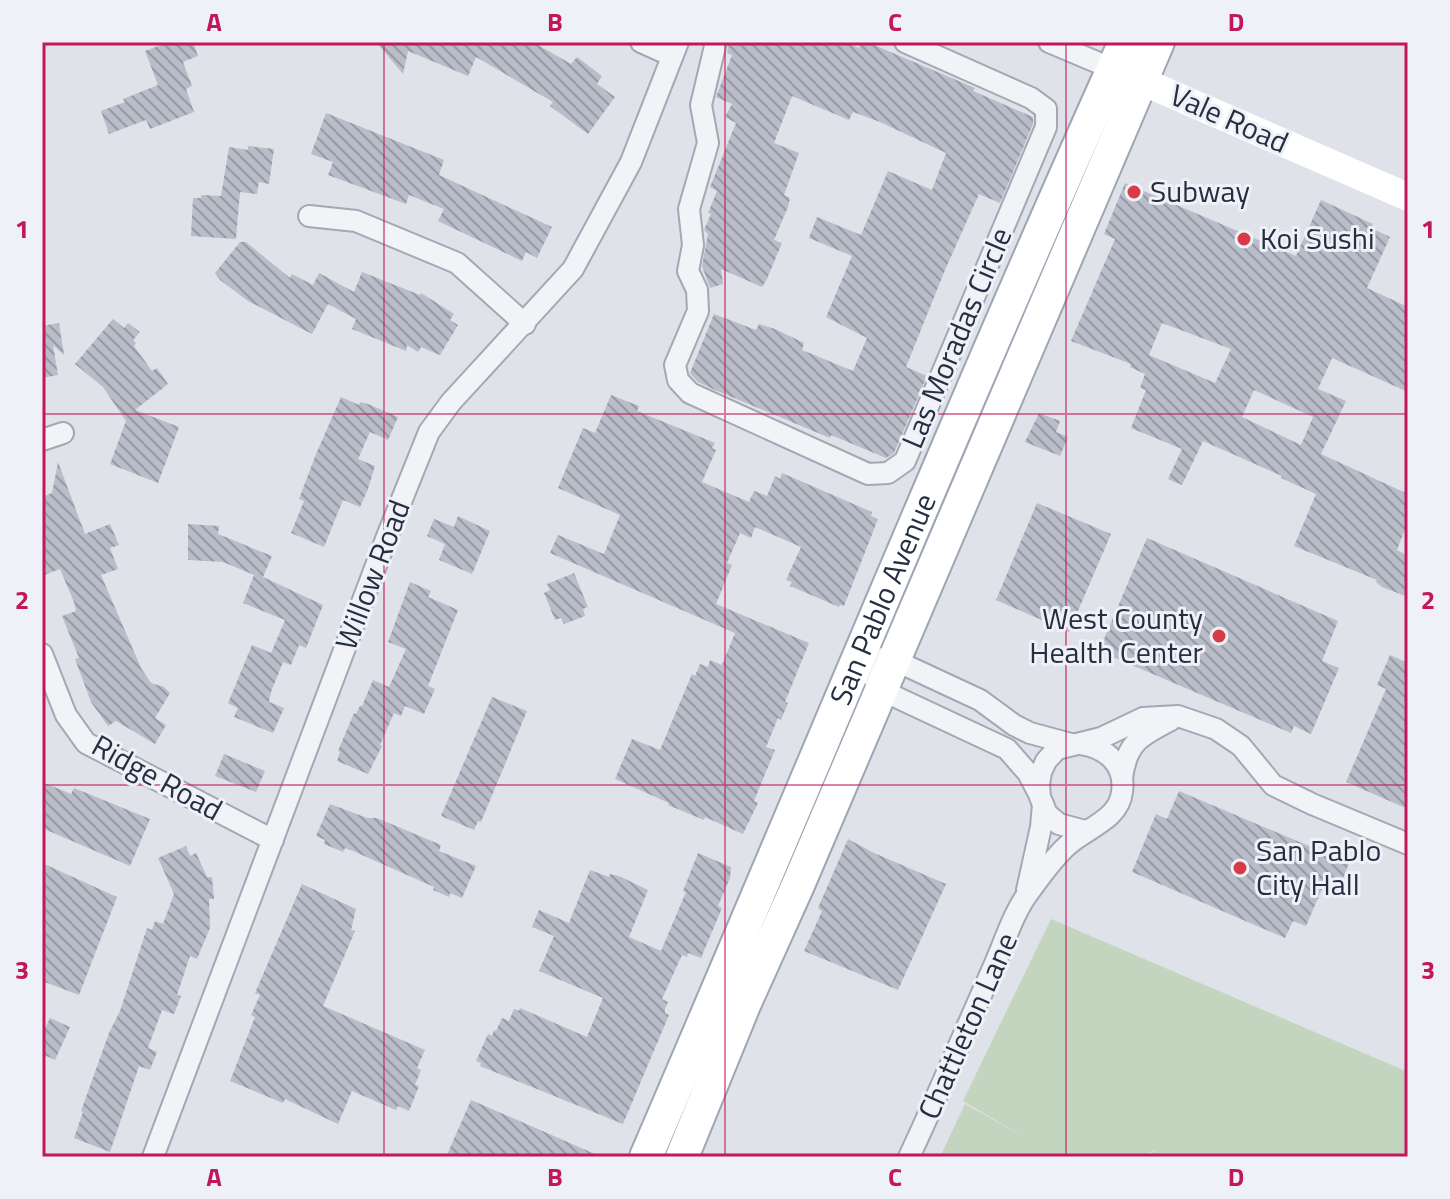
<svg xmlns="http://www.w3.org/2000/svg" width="1450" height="1199" viewBox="0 0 1450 1199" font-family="'Titillium Web',sans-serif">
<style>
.green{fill:#c3d4bf}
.building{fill:url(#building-back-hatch);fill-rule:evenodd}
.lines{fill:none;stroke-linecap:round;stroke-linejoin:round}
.street-casing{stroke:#a4a8b3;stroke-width:24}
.primary-casing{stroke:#9da5b6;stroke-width:36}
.street{stroke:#f2f3f7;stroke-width:20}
.secondary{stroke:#fff;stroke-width:28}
.primary{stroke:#fff;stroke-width:32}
.grid{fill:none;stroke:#c2185b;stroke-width:2;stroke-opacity:0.55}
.poi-dot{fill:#d73b45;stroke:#eef1f7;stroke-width:3}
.labels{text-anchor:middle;stroke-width:6;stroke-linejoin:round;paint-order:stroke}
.street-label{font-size:30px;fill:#262e41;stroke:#eef1f7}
.poi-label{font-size:30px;fill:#262e41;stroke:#eef1f7;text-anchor:start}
.neatline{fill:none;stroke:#c2185b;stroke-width:3}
.grid-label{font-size:26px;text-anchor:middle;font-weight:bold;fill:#c2185b}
</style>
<defs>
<pattern id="building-back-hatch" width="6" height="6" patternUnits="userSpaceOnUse" patternTransform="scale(2)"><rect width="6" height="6" fill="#b8bdc9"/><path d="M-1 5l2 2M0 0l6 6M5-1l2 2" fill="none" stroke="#959aa5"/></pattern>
</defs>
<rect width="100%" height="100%" fill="#dfe2e9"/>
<!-- green -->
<polygon class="green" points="1051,919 1408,1072 1408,1157 1146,1157 1158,1149 1141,1157 940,1157 965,1104 1024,1137 963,1101"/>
<!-- building -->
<g class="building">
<polygon points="169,42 193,42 198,56 183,62 192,86 186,89 194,112 150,129 146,120 109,134 101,111 125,102 123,99 158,85 145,51"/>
<polygon points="376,42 533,42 571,64 577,57 602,76 597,84 615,97 588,134 550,106 553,102 476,57 468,76 408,51 403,74"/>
<polygon points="729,42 845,42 859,48 861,42 867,42 975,88 973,91 1033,117 1033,124 1000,203 979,194 945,270 906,367 927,376 894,453 886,458 831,435 830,438 715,390 698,382 690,373 714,314 756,330 759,324 775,329 804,343 802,350 853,371 867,338 826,317 852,256 809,238 817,217 861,235 888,171 932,190 946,153 880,122 853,112 849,120 792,96 774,143 799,153 784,195 790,198 788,207 774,240 782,243 767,279 762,287 721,269 723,284 710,288 702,266 708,234 704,230 711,214 708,213 717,191 710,187 736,123 725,117 732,104 716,97 732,55 727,53"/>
<polygon points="326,113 444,160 439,175 552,227 537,258 526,252 522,261 438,221 444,209 409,195 406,204 328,175 333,162 311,154"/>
<polygon points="248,146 274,149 269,184 259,182 257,194 240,192 236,239 191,236 193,198 201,198 201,195 221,196 229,147 248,150"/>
<path d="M 1125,183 L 1296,256 L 1321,200 L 1373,224 L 1371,228 L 1390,237 L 1367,288 L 1408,307 L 1408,392 L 1332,358 L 1318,389 L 1346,401 L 1321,454 L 1408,494 L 1408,521 L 1397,550 L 1408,556 L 1408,597 L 1382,587 L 1376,582 L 1377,580 L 1294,546 L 1316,494 L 1281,478 L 1282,476 L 1203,441 L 1182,485 L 1168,479 L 1182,449 L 1131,428 L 1146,390 L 1140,388 L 1145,374 L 1130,367 L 1131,364 L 1071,341 L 1115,239 L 1104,234 ZM 1162,323 L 1231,349 L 1215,383 L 1149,355 ZM 1254,390 L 1313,417 L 1301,445 L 1242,417 Z"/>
<polygon points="240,242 246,242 290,278 292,274 313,285 319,273 354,292 362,272 420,295 421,293 454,314 450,320 458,325 440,355 421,347 418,352 407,345 406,351 352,329 356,319 328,304 312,334 248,301 220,280 215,273"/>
<polygon points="113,319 124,328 128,323 140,332 133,340 136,343 134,346 152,371 157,368 168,384 135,410 179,427 158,483 110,464 126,421 103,387 75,364"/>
<polygon points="59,323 64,355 53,345 58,375 42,378 42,326"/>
<polygon points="611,395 639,406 637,411 715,443 712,448 716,450 702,482 749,502 754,491 767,496 775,476 780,479 782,473 872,512 871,516 878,519 844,606 840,605 839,607 790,586 792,582 786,580 801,547 755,527 751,538 740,533 727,563 732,565 716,604 809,643 785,702 788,703 781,720 778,718 766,747 775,750 754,801 758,803 743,834 705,817 704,820 668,805 669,803 615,779 632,739 660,750 692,674 695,676 700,664 708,667 710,660 722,665 735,633 550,553 558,535 604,554 620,515 558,488 583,428 595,433"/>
<polygon points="341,397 359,405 360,402 368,404 398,417 388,440 370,432 358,459 375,466 368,489 360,507 343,500 324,547 291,533 304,501 299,499 316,454"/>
<polygon points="1039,413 1060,421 1056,432 1068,437 1060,456 1025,442"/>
<polygon points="58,462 85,534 110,524 119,545 110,548 118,569 101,575 141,668 151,683 164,687 170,693 155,718 166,725 155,744 116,721 108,726 91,702 75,659 79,658 62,616 76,611 74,602 60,569 42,576 42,497 52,493"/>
<polygon points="1037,503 1111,534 1069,632 996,600"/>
<polygon points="458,516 490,531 472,574 439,560 445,544 427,536 434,519 454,527"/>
<polygon points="188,524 219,526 218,534 272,556 263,577 323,605 306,648 299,645 291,665 283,662 271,692 269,702 284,708 273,733 234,717 238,708 228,703 252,645 271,653 285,620 243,603 254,575 223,562 188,560"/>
<polygon points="1147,538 1338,621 1322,661 1339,668 1311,734 1294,726 1291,733 1099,651"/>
<polygon points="574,573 588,607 583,609 585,616 564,624 561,618 555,620 544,593 550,590 547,584"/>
<polygon points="410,582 431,591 428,597 458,610 428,686 435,689 424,714 405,706 401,716 394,713 380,745 382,746 368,774 337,761 340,752 338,751 354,713 356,714 360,706 362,706 373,680 389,687 406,649 388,642"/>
<polygon points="1390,655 1408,663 1408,809 1346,782 1386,689 1377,685"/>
<polygon points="492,697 527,711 481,822 478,821 474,830 441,816"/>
<polygon points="224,754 265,771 256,792 215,776"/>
<polygon points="42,782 71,794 74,788 150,819 130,866 42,828"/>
<polygon points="1179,791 1349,863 1338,891 1324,884 1306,926 1293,921 1285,938 1132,872 1156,814 1167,819"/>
<polygon points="330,804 367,818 377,818 441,845 439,851 476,866 462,898 450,893 449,897 433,890 434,887 353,851 345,848 343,852 324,844 325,840 316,836"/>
<polygon points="848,839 874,853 946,884 898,990 804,951 822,911 818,908"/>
<polygon points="186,846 190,856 196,853 207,877 212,877 214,899 209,899 210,928 197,959 190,956 177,995 181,996 174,1014 162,1010 148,1048 157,1052 150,1070 139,1066 110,1152 74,1138 83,1112 81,1111 109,1033 120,1011 147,928 152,930 155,921 163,924 174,894 158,858"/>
<polygon points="698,853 731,867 730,878 718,906 722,908 701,958 688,953 687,957 682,955 662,999 668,1002 665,1009 665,1013 669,1015 623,1124 480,1066 481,1063 476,1061 488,1034 492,1036 494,1030 496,1031 502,1018 509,1021 514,1009 519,1011 520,1008 587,1037 603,998 539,971 554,936 532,927 539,910 569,923 590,870 609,877 610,874 619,876 648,890 629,937 661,951 686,892 683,891"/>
<polygon points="42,863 117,897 79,995 42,981"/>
<polygon points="302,884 356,909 351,930 355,931 323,1006 425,1050 417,1068 421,1070 415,1085 419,1086 409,1111 398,1106 396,1110 352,1091 338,1124 285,1099 283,1103 230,1081 255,1017 251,1015 260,995 255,993"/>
<polygon points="50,1018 70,1027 55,1060 42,1054 42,1035"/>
<polygon points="471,1100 602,1157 446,1157"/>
</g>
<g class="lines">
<!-- street casing -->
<g class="street-casing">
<g id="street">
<polyline points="641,42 672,56"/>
<polyline points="716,42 701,105 708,143 689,209 693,245 688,271 697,290 698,311 675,365 678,380 690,393 868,474 888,473 905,461 1046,127 1046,109 1031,98 905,42"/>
<polyline points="1049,42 1113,69"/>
<polyline points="309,216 356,221 457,263 525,324"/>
<polyline points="42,440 63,433"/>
<polyline points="42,654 66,715 86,743 273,840"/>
<polyline points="859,655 881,690 1007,749 1028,773 1039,794"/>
<polyline points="883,658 894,660 980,700 1014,725 1030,733 1071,744"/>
<path d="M 1122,778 C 1127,741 1141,736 1171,720"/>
<polyline points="1085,831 1059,824 1047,814 1040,797 1039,784 1041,772 1046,761 1057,749 1101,738 1143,718 1178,716 1216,729 1241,746 1273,785 1312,804 1408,844"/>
<polyline points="1027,890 1041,827 1043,804"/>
<polyline points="153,1157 386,539 429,432 451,402 573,269 631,162 678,42"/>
<path d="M 909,1157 C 938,1095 965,1031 993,968 C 1004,944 1013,913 1029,892 C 1041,876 1053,858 1068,845 C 1086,828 1119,820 1122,792 C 1126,764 1105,747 1080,744"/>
</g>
</g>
<!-- primary casing -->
<g class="primary-casing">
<g id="primary">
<path id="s1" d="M 646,1157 C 806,786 959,411 1125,42"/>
<polyline points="682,1157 744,1005 798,885 1158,42"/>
</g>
</g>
<!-- street -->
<use href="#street" class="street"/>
<!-- secondary -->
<polyline class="secondary" points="1123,73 1408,197"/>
<!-- primary -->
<use href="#primary" class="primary"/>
</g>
<!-- grid -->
<path class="grid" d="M 384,42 L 384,1157M 725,42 L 725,1157M 1066,42 L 1066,1157M 42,414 L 1408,414M 42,785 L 1408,785"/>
<!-- markers -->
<g class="poi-dot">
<circle cx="1134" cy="192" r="8"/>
<circle cx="1244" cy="239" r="8"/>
<circle cx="1219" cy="636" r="8"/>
<circle cx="1240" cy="868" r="8"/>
</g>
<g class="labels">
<!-- street labels -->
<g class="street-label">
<text transform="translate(1229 119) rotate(24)" y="10">Vale Road</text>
<text transform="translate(957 338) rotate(-67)" y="10">Las Moradas Circle</text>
<text transform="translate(373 575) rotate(-69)" y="10">Willow Road</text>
<text dy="10" stroke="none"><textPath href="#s1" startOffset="606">San Pablo Avenue</textPath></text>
<text transform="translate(157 778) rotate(29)" y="10">Ridge Road</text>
<text transform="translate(968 1026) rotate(-66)" y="10">Chattleton Lane</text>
</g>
<!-- poi labels -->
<g class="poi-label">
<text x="1150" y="202">Subway</text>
<text x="1260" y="249">Koi Sushi</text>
<text x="1203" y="629" text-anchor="end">West County<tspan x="1203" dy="34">Health Center</tspan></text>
<text x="1256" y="861">San Pablo<tspan x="1256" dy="34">City Hall</tspan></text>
</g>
</g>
<!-- border -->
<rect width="1450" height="1199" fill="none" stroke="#eef1f7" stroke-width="88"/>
<rect x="44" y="44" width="1362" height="1111" class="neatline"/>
<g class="grid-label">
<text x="214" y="31">A</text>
<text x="555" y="31">B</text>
<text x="895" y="31">C</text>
<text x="1236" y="31">D</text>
<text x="22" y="238">1</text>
<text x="1428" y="238">1</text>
<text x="22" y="609">2</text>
<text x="1428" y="609">2</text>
<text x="22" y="979">3</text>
<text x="1428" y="979">3</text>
<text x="214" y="1186">A</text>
<text x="555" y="1186">B</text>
<text x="895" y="1186">C</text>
<text x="1236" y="1186">D</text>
</g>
</svg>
